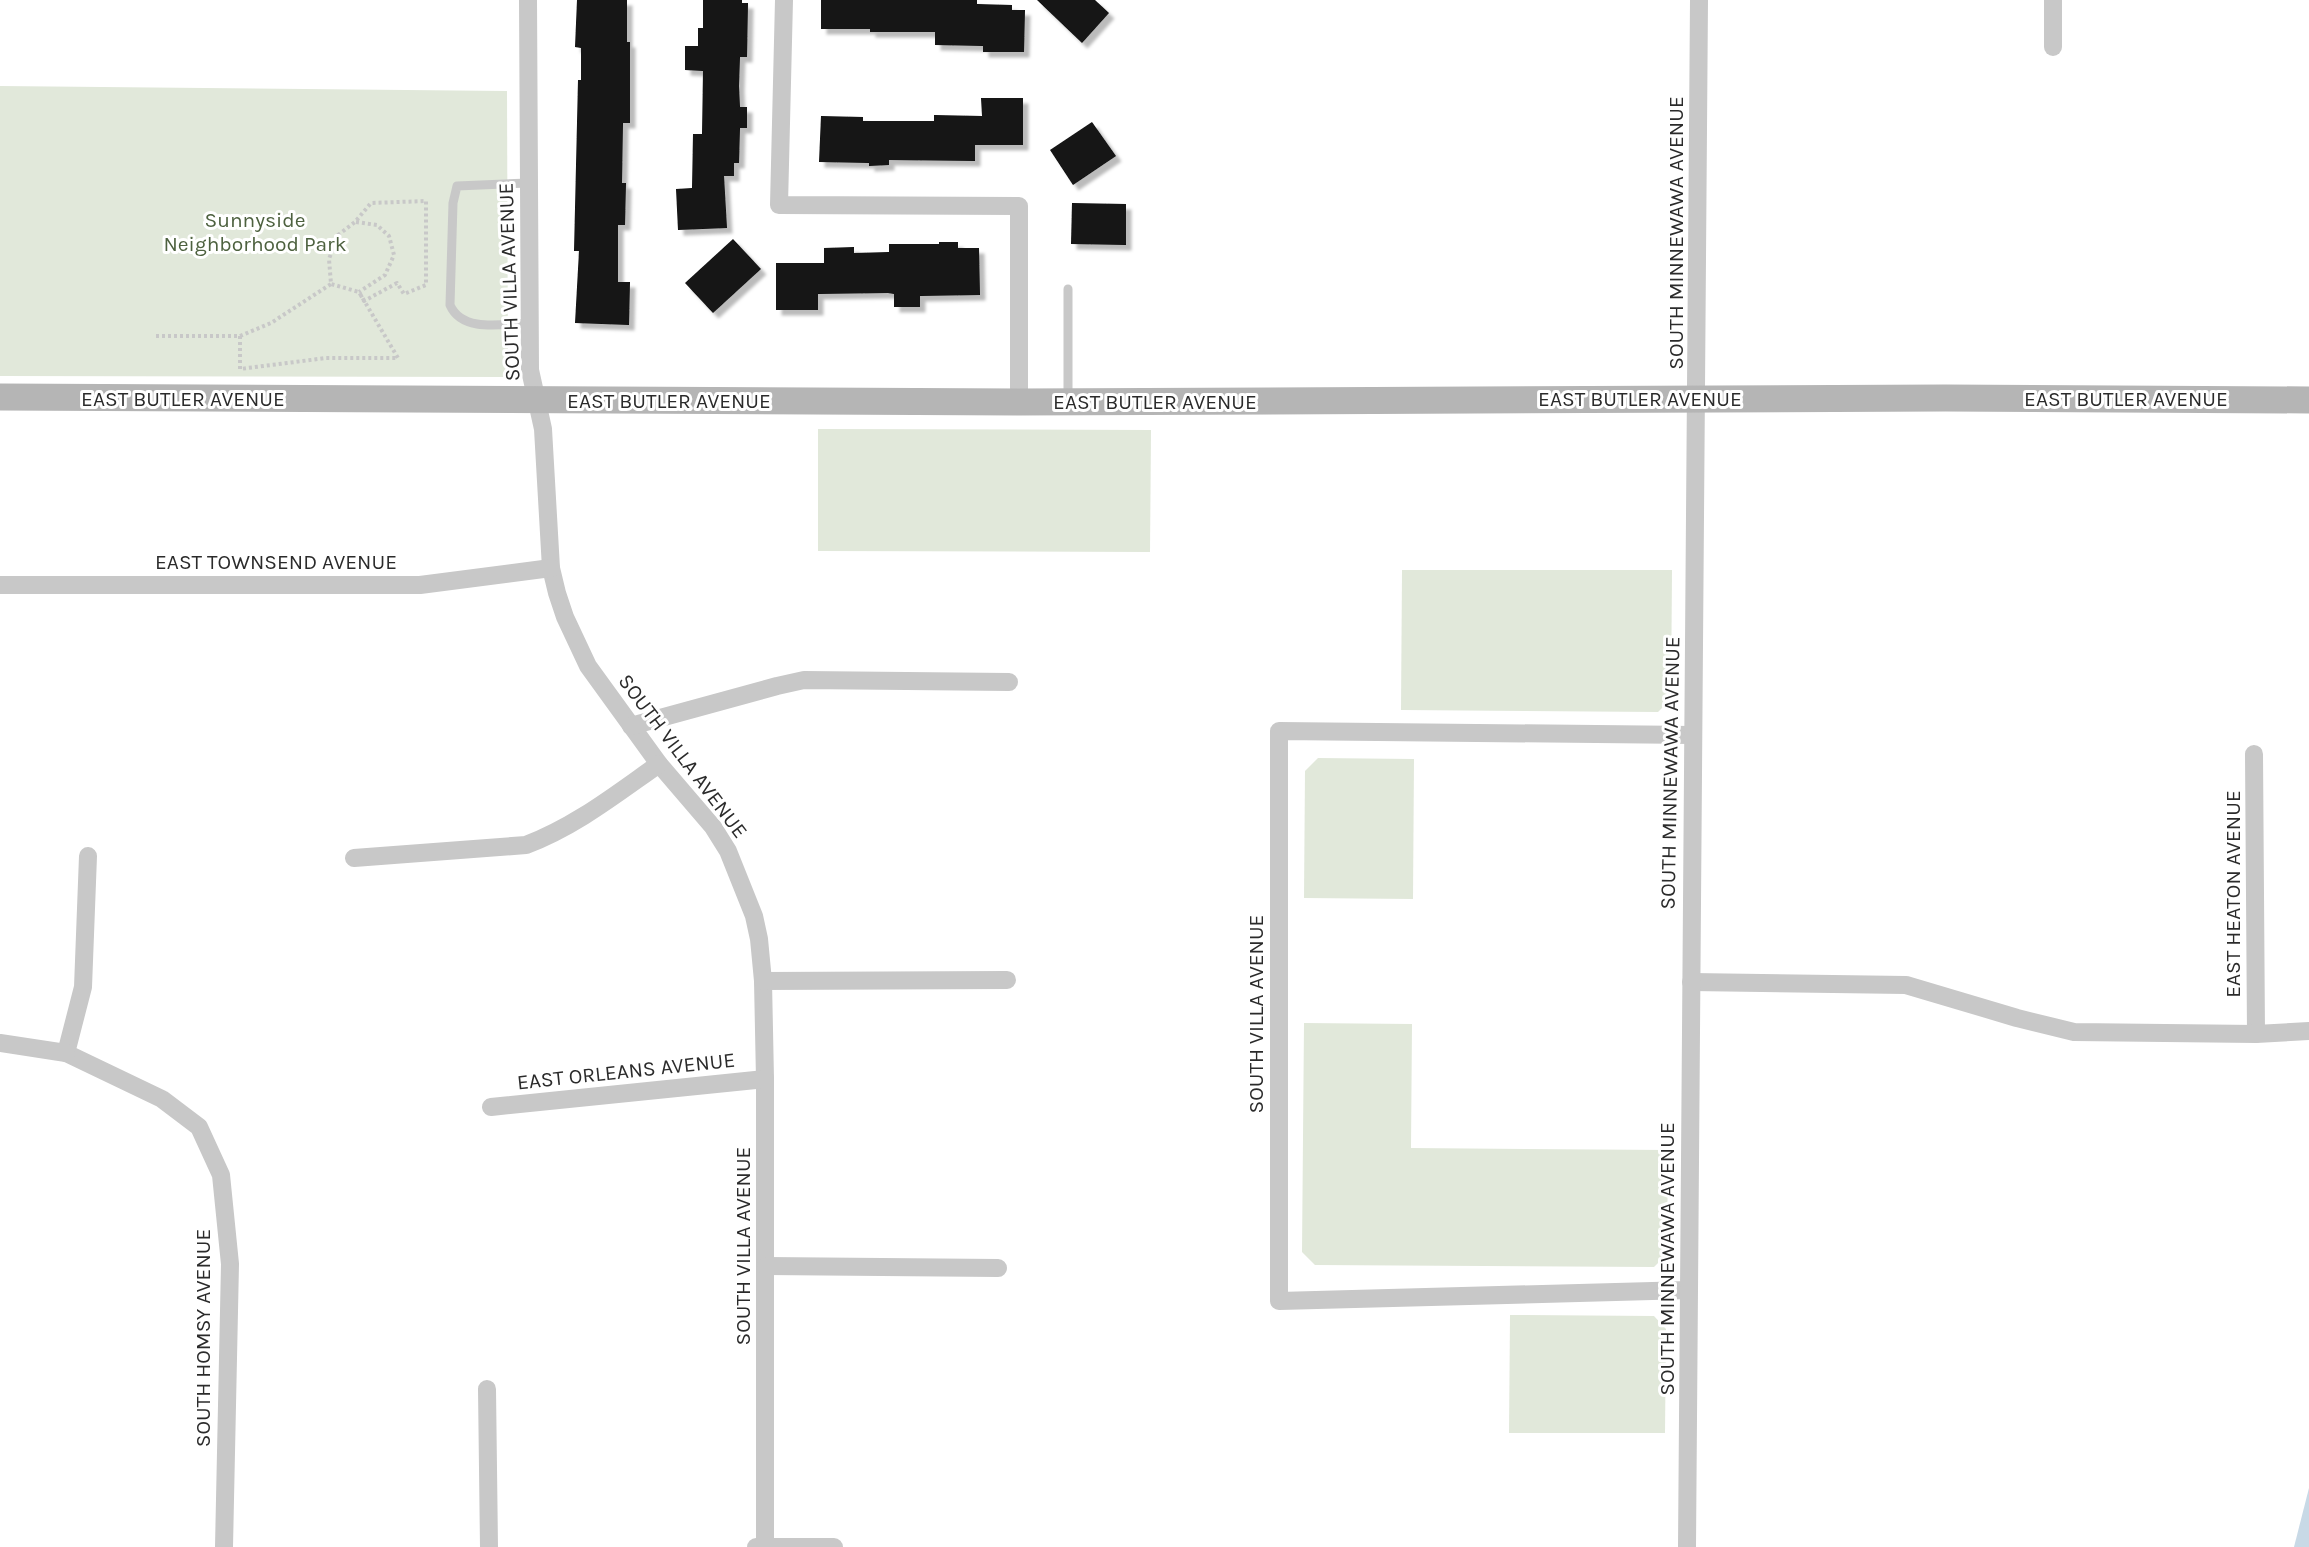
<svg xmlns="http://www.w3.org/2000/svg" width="2309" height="1547" viewBox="0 0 2309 1547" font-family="Karla,sans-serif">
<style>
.green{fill:#e1e8da}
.water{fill:#c8d9e6}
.building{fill:#121212;filter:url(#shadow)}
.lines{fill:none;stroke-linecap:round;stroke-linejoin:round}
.path{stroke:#c8c8c8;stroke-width:4;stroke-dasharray:3 3;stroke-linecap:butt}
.lane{stroke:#c8c8c8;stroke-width:9}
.street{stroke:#c8c8c8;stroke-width:18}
.secondary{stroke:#b5b5b5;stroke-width:27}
.labels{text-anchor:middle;stroke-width:6;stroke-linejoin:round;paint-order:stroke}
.park-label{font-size:21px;fill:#4d613f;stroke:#fff}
.street-label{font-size:21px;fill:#2b2b2b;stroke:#fff}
</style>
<defs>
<filter id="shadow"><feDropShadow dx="5.5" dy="5.5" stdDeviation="1.5" flood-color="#0004"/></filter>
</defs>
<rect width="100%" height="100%" fill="#fff"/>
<!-- green -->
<g class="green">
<polygon points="0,86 507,91 508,377 0,376"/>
<polygon points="818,429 1151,430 1150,552 818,551"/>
<polygon points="1402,570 1672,570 1671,699 1658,712 1401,710"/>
<polygon points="1318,758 1414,759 1413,899 1304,898 1305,771"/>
<polygon points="1304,1023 1412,1024 1411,1148 1668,1150 1667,1254 1654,1267 1315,1265 1302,1252"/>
<polygon points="1510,1315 1654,1316 1666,1329 1665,1433 1509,1433"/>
</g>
<!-- water -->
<polygon class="water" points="2309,1488 2309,1547 2294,1547"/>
<!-- building -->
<g class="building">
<polygon points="577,0 627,0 627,42 630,42 630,123 623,123 622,183 626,183 625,225 618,225 618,282 630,282 629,325 575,323 579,251 574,251 578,80 581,80 581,48 575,47"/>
<polygon points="703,0 742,0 742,3 748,3 747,57 740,57 739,86 740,107 747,107 747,128 740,128 739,163 734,163 734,176 724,176 727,228 678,230 676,189 692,188 693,134 702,134 703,71 685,70 685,46 698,46 698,28 703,28"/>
<polygon points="821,0 977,0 977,4 1012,5 1012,10 1025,10 1024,52 983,52 983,46 935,45 935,32 870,32 870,29 821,29"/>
<polygon points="1037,0 1095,0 1109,13 1082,43"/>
<polygon points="981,98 1023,98 1023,145 975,145 975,161 889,160 889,165 869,166 869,163 819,162 821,116 863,117 863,121 934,121 934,115 982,116"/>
<polygon points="1092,122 1116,156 1073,185 1050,150"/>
<polygon points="1072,203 1126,204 1126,245 1071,244"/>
<polygon points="733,239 761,269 713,313 685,283"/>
<polygon points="939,242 958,242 958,248 979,248 980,295 920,296 920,307 894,307 894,294 888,293 818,294 818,310 776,310 776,263 824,263 824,248 854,247 854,253 889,252 889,244 939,244"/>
</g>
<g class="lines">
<!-- path -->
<g class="path">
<polyline points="356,222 377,225 389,236 394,255 385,275 359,292"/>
<polyline points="156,336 240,336 271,323 331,284"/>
<polyline points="240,336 240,369 326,358 398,358 359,292 331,284 329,259 338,235 355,222 371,203 426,201 426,285 404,294 397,283 364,301 359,292"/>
</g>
<!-- lane -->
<g class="lane">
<path d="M 528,183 L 457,186 L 453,203 L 450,305 C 462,333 503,324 529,323"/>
<polyline points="1068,289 1068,400"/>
</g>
<!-- street -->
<g class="street">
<polyline points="528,0 530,370 543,429 551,568 557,593 565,617 588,666 659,764 713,827 728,851 754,916 759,939 763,981 765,1079 765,1546"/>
<polyline points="784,0 779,205 1019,206 1019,402"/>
<polyline points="2053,47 2053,0"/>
<polyline points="0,585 420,585 551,568"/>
<polyline points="631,726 777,686 804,680 1009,682"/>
<polyline points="2254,754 2256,1034"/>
<polyline points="88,856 83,987 66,1053 162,1099 199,1127 221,1175 230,1264 224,1547"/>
<path d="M 354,858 L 526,845 C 576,826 616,794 659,764"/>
<polyline points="763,981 1007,980"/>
<polyline points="1691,982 1906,985 2017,1018 2074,1032 2256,1034 2309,1031"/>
<polyline points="0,1043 66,1053"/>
<polyline points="491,1107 765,1079"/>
<polyline points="766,1266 998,1268"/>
<polyline points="1689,1290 1279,1301 1279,731 1693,735"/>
<polyline points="487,1389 489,1547"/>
<polyline points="756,1547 834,1547"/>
<polyline points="1687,1547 1699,0"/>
</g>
<!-- secondary -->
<polyline class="secondary" points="0,397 1019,402 1945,398 2309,400"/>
</g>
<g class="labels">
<!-- park labels -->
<g class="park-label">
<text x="255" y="227">Sunnyside<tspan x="255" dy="24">Neighborhood Park</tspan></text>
</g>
<!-- street labels -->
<g class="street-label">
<text transform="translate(1676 233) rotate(-90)" y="7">SOUTH MINNEWAWA AVENUE</text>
<text transform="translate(509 282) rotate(-92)" y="7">SOUTH VILLA AVENUE</text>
<text x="183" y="406">EAST BUTLER AVENUE</text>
<text x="1640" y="406">EAST BUTLER AVENUE</text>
<text x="2126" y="406">EAST BUTLER AVENUE</text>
<text x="669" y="408">EAST BUTLER AVENUE</text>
<text x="1155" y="409">EAST BUTLER AVENUE</text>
<text x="276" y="569">EAST TOWNSEND AVENUE</text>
<text transform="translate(683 756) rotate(53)" y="7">SOUTH VILLA AVENUE</text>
<text transform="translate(1670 773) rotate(-89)" y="7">SOUTH MINNEWAWA AVENUE</text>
<text transform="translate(2233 894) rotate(-90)" y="7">EAST HEATON AVENUE</text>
<text transform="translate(1256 1014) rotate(-90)" y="7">SOUTH VILLA AVENUE</text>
<text transform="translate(626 1071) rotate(-6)" y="7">EAST ORLEANS AVENUE</text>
<text transform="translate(743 1246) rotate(-90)" y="7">SOUTH VILLA AVENUE</text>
<text transform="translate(1667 1259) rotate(-90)" y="7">SOUTH MINNEWAWA AVENUE</text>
<text transform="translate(203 1338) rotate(-90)" y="7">SOUTH HOMSY AVENUE</text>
</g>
</g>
</svg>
